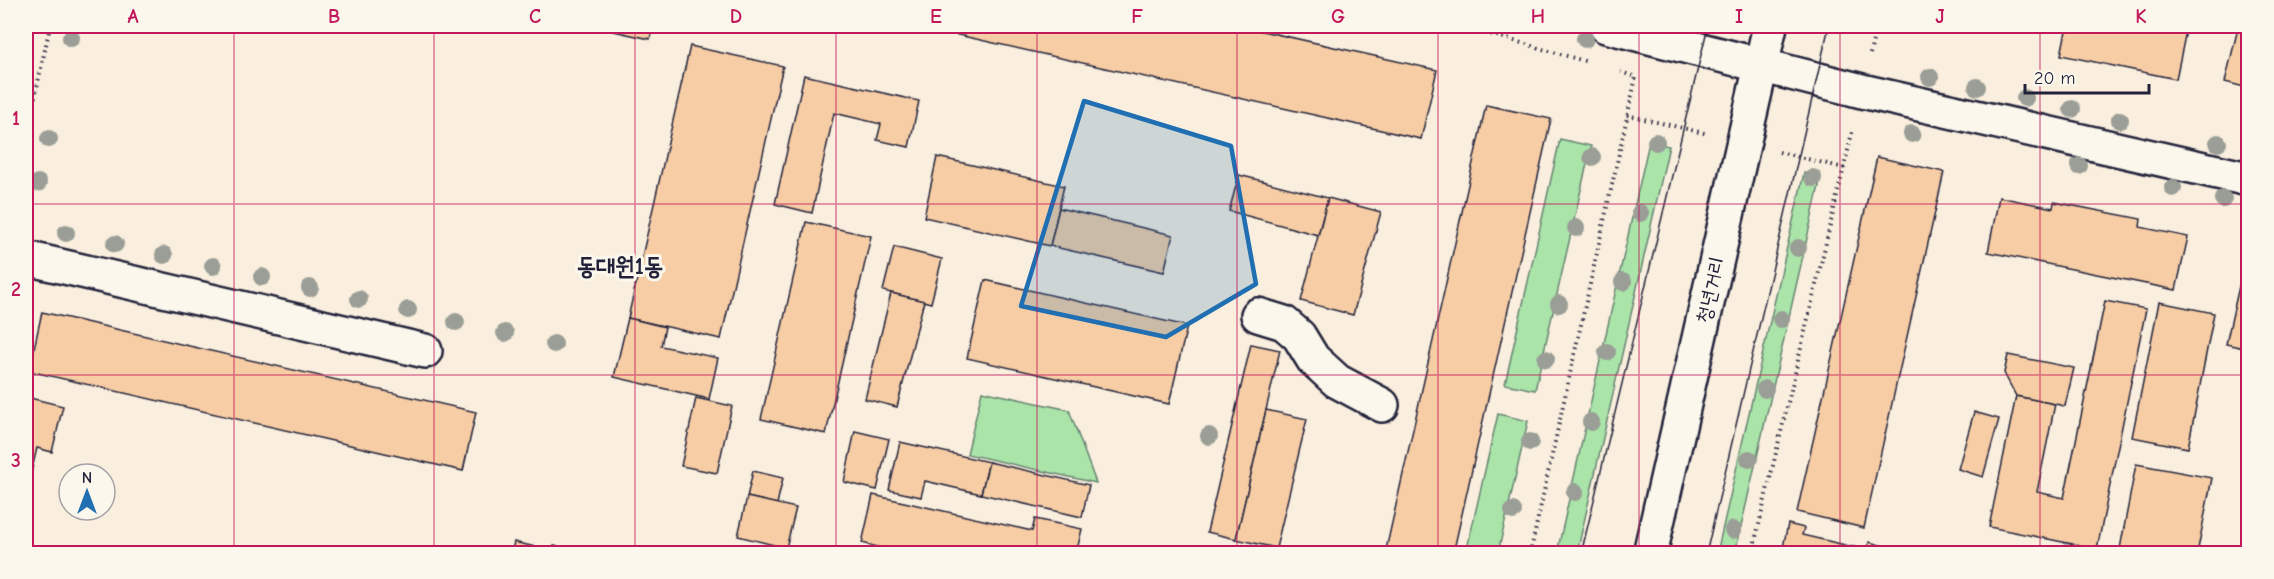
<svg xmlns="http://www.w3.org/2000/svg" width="2274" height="579" viewBox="0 0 2274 579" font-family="'Comic Neue','Poor Story',sans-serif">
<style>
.green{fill:#aae4a9;stroke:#668372;stroke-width:1.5}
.building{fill:#f6cda5;stroke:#22223b;stroke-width:1.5}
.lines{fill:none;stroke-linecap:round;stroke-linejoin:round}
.minor-casing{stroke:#22223b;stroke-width:38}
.major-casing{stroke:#22223b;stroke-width:38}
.path{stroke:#22223b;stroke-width:4;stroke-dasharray:1.5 4.5;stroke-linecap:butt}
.minor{stroke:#fbf7ec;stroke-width:33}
.major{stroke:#fbf7ec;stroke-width:33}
.tram{stroke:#22223b;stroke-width:1.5}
.tree{fill:#9a9e96}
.marked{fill:#1f6fb2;fill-opacity:0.2;stroke:#1f6fb2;stroke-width:4.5;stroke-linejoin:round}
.grid{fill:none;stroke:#c2185b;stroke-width:1.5;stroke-opacity:0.55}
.labels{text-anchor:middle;stroke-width:6;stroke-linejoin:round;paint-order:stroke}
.street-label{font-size:21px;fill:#22223b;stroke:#fbf7ec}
.quarter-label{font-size:24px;font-weight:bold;fill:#22223b;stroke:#fbf7ec}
.neatline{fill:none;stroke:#c2185b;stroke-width:2}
.grid-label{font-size:20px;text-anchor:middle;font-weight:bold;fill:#c2185b}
</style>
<rect width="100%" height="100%" fill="#faefde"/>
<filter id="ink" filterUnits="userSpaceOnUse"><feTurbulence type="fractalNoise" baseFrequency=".0167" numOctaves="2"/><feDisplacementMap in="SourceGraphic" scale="12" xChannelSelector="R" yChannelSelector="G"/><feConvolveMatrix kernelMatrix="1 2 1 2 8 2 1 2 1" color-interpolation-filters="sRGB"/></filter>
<g filter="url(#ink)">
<!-- green -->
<g class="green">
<polygon points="1560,139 1591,146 1535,390 1505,384"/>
<polygon points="1649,142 1669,146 1577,553 1557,553"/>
<polygon points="1804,173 1821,177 1735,553 1717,553"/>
<polygon points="982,391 1069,410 1096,483 967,454"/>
<polygon points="1498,414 1528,421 1498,553 1466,553"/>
</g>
<!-- building -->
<g class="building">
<polygon points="591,26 653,26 650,39"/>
<polygon points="918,26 1240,26 1437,70 1421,139"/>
<polygon points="2067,26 2187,26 2176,79 2061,55"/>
<polygon points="2238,28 2248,30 2248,88 2225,82"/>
<polygon points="690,46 783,66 721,339 628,318"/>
<polygon points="804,75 919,101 909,147 877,140 881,124 834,113 812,213 775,204"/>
<polygon points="1486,105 1551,119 1453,554 1385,554"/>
<polygon points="937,157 1064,186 1050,246 924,217"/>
<polygon points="1877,157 1944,172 1864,528 1797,512"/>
<polygon points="1239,175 1328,198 1318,235 1229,211"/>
<polygon points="1999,197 2053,208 2054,202 2141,219 2140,227 2188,237 2176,290 1988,252"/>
<polygon points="1328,198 1381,212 1353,315 1301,301"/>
<polygon points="1059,208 1173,235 1164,272 1050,246"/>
<polygon points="806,222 871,236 826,434 761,419"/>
<polygon points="894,247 942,259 931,303 883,291"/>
<polygon points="2244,264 2248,265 2248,349 2226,344"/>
<polygon points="985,280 1187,326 1169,404 967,358"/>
<polygon points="891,293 924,301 897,407 865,399"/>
<polygon points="2105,301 2146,309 2097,549 1989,527 2016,396 2055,404 2037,492 2064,498"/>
<polygon points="2159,302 2214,313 2188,448 2132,437"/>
<polygon points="42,312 476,412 463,471 29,371"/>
<polygon points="628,318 665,327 661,346 718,358 709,399 614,377"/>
<polygon points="1251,344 1280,350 1236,539 1207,532"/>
<polygon points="2008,355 2074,368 2065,406 2016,396 2004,373"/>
<polygon points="26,397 63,406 52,452 37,448 27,490"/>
<polygon points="696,398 732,406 717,473 681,466"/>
<polygon points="1266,410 1307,419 1276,548 1236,539"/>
<polygon points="1974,412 1999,419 1983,477 1958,469"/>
<polygon points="855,431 889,439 877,490 844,482"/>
<polygon points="900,442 989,462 981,494 925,481 921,497 889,490"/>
<polygon points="989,462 1089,485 1082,517 981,494"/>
<polygon points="2136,464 2212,478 2197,554 2119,554"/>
<polygon points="753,471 783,478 777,504 747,497"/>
<polygon points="873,495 1032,531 1035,519 1082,529 1076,554 905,554 862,543"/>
<polygon points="747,497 796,508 786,548 738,536"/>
<polygon points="1788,524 1804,528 1802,535 1867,550 1869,542 1884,546 1882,554 1789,554 1782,552"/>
<polygon points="514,542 553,551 554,546 589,554 511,554"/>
</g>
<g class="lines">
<!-- minor casing -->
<g class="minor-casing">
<g id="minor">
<polyline points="26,258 425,351"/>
<polyline points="1258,315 1284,323 1299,336 1313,359 1337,381 1382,405"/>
</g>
</g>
<!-- major casing -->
<g class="major-casing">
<g id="major">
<polyline points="1606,26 1862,91 2248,179"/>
<polyline points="1650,554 1770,26"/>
</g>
</g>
<!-- path -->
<g class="path">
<polyline points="1462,26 1588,62"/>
<polyline points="1870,54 1876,26"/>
<polyline points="1627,115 1708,134"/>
<polyline points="26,139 50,26"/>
<polyline points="1779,152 1844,168"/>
<polyline points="1530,554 1636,77 1621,72"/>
<polyline points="1752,554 1853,129"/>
</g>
<!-- minor -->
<use href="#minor" class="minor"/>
<!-- major -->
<use href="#major" class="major"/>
<!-- tram -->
<g class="tram">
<polyline points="1581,554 1708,26"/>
<polyline points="1706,554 1829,26"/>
</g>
</g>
<!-- trees -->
<g class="tree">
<circle cx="71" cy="38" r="9"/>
<circle cx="1585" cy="39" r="9"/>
<circle cx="1930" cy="77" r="9"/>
<circle cx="1977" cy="87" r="9"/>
<circle cx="2025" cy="98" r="9"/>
<circle cx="2072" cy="109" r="9"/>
<circle cx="2120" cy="120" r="9"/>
<circle cx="1912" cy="134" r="9"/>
<circle cx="49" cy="139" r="9"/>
<circle cx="1656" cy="142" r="9"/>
<circle cx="2218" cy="143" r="9"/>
<circle cx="1592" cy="157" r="9"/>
<circle cx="2079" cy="166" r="9"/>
<circle cx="1813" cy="178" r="9"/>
<circle cx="38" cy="183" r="9"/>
<circle cx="2173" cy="188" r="9"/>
<circle cx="2223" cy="199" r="9"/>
<circle cx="1640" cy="213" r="9"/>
<circle cx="1576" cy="228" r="9"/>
<circle cx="66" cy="233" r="9"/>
<circle cx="115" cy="244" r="9"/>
<circle cx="1798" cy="248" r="9"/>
<circle cx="164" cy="255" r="9"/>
<circle cx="213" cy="266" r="9"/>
<circle cx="262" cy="277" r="9"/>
<circle cx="1623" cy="282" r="9"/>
<circle cx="310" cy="288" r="9"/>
<circle cx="359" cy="299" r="9"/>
<circle cx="1559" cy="304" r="9"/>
<circle cx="408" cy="310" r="9"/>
<circle cx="1781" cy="319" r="9"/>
<circle cx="456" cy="322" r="9"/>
<circle cx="505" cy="333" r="9"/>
<circle cx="554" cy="344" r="9"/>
<circle cx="1607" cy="352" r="9"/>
<circle cx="1546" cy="359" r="9"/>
<circle cx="1765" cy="389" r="9"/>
<circle cx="1591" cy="422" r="9"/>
<circle cx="1209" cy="436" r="9"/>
<circle cx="1530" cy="442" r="9"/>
<circle cx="1749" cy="459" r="9"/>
<circle cx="1575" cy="492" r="9"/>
<circle cx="1513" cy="511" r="9"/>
<circle cx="1733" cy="530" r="9"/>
</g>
</g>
<!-- marked area -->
<path class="marked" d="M 1084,101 L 1231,146 L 1256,284 L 1166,337 L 1021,306 Z"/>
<!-- grid -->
<path class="grid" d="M 234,26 L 234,554M 434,26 L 434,554M 635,26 L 635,554M 836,26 L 836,554M 1037,26 L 1037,554M 1237,26 L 1237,554M 1438,26 L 1438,554M 1639,26 L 1639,554M 1840,26 L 1840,554M 2040,26 L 2040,554M 26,204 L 2248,204M 26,375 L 2248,375"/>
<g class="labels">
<!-- street labels -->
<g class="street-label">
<text transform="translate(1710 290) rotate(-77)" y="7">청년거리</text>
</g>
<!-- quarter labels -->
<g class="quarter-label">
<text x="620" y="274">동대원1동</text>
</g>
</g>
<!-- margin -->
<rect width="2274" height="579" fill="none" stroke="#fbf7ec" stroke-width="66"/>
<!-- north arrow -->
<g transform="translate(87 492)"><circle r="28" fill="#fbf7ec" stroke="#a4a2a5" stroke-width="1.5"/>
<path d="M0-4.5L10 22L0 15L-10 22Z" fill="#1f6fb2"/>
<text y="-9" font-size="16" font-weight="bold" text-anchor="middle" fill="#22223b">N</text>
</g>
<!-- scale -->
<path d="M2025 84v9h124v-9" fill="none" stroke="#22223b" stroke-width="3"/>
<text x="2034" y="84" font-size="18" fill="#22223b" stroke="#fbf7ec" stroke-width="4.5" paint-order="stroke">20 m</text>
<rect x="33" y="33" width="2208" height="513" class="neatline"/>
<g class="grid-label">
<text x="133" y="23">A</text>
<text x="334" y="23">B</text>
<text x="535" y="23">C</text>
<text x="736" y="23">D</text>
<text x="936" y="23">E</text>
<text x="1137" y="23">F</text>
<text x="1338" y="23">G</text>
<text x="1538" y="23">H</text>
<text x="1739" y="23">I</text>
<text x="1940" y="23">J</text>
<text x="2141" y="23">K</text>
<text x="16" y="125">1</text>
<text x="16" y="296">2</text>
<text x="16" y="467">3</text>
</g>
</svg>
